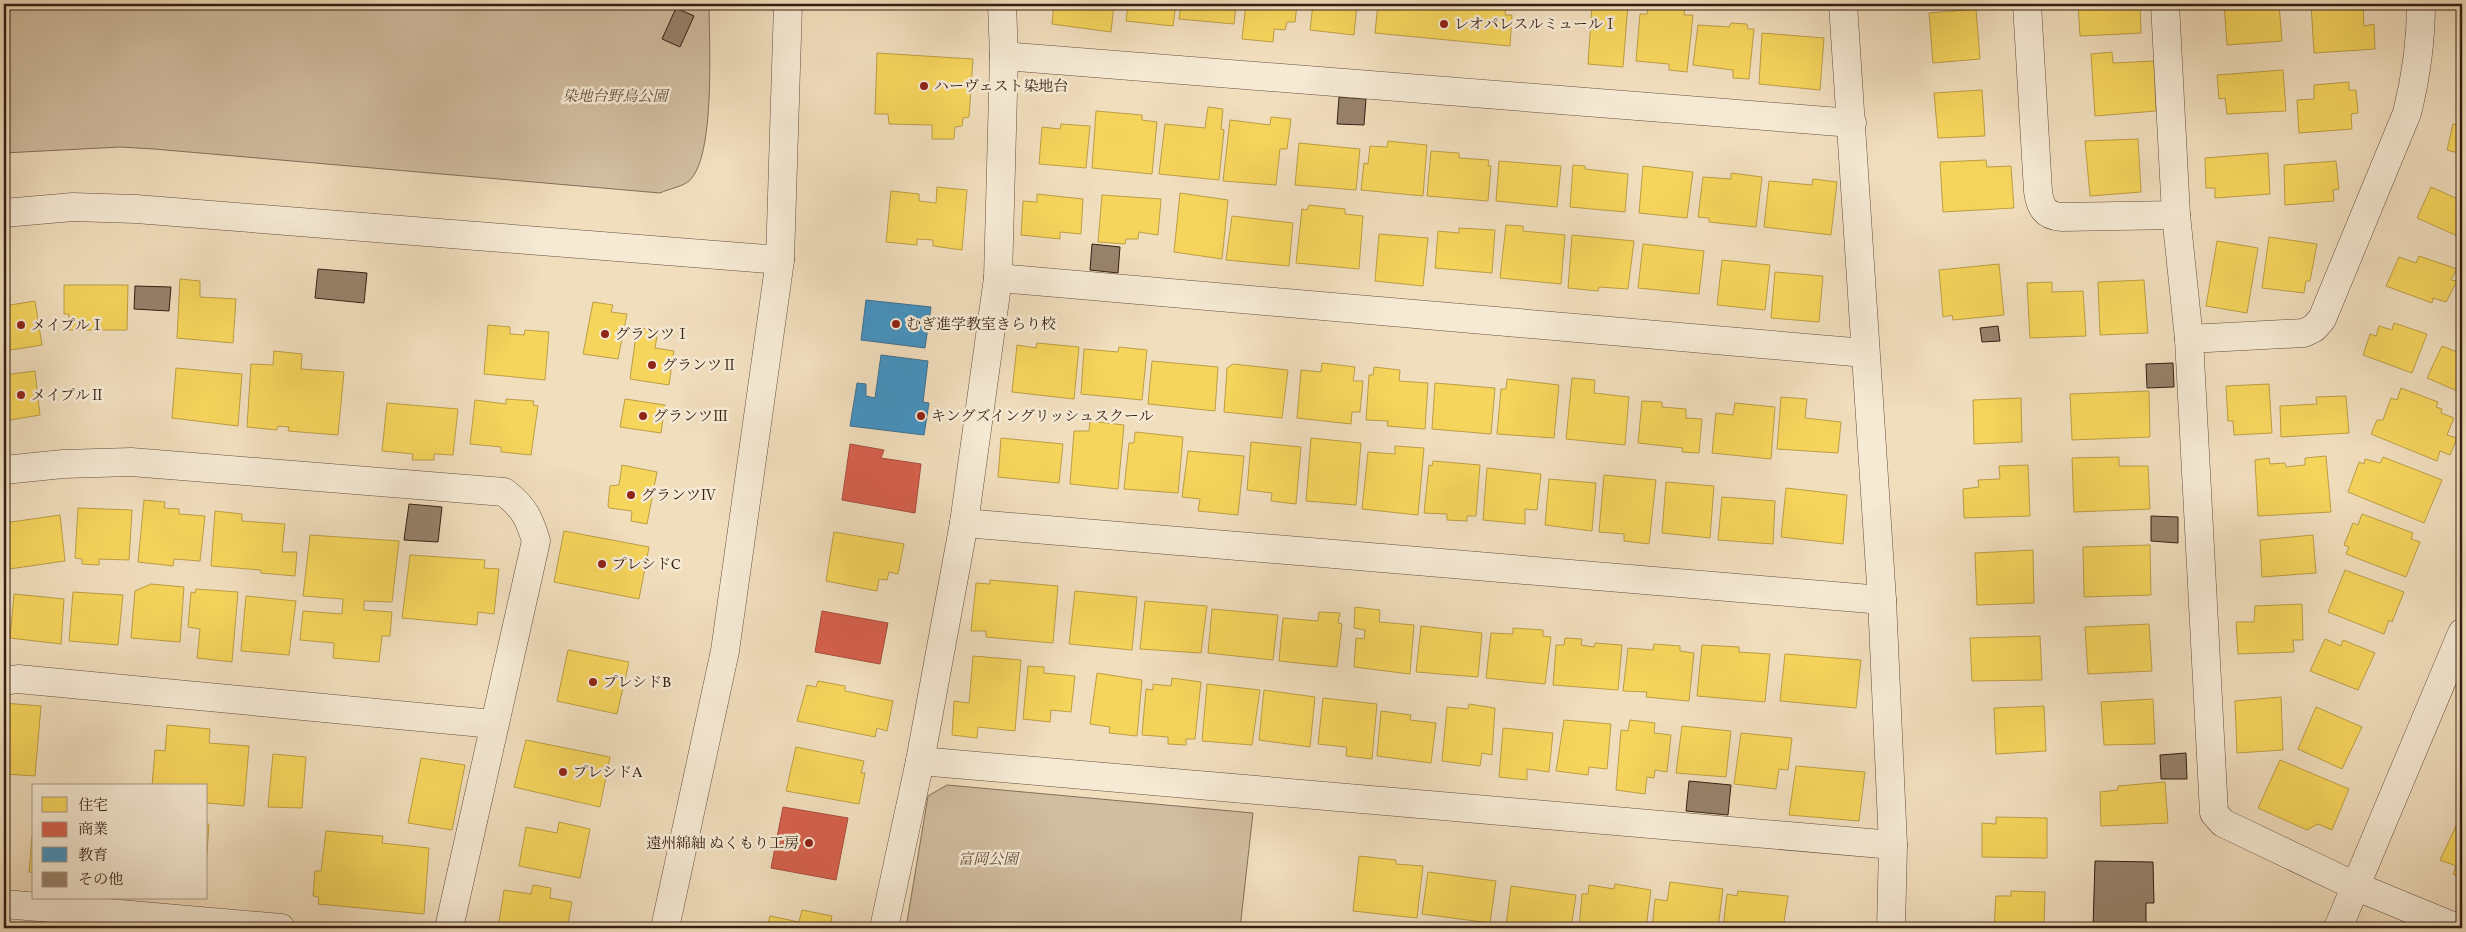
<svg xmlns="http://www.w3.org/2000/svg" width="2466" height="932" viewBox="0 0 2466 932" font-family="Vollkorn,'Noto Serif JP',serif">
<style>
.green{fill:#d1bda0;stroke:#836e5a}
.homes{fill:#f6d55c;stroke:#bc9e46}
.shops{fill:#d6604d;stroke:#a64c3c}
.schools{fill:#4393c3;stroke:#3f708e}
.building{fill:#97826b;stroke:#351e13}
.lines{fill:none;stroke-linecap:round;stroke-linejoin:round}
.minor-casing{stroke:#644e3e;stroke-width:29}
.minor{stroke:#f6ead4;stroke-width:28}
.poi-dot{fill:#8f2418;stroke:#f6ead4;stroke-width:2}
.labels{text-anchor:middle;stroke-width:5;stroke-linejoin:round;paint-order:stroke}
.poi-label{font-size:15px;fill:#351e13;stroke:#f6ead4;text-anchor:start}
.park-label{font-size:15px;font-style:italic;fill:#644e3d;stroke:#f6ead4}
</style>
<rect width="100%" height="100%" fill="#f1debd"/>
<filter id="stains"><feTurbulence type="fractalNoise" baseFrequency=".004" numOctaves="4"/><feColorMatrix values="0 0 0 0 .2 0 0 0 0 .09 0 0 0 0 .02 0 0 0 .5 -.17"/></filter>
<radialGradient id="worn" r=".72"><stop offset=".6" stop-color="#630" stop-opacity="0"/><stop offset="1" stop-color="#630" stop-opacity=".3"/></radialGradient>
<!-- green -->
<g class="green">
<path d="M 4,4 L 709,4 C 709,40 716,157 689,181 C 682,187 668,189 660,193 L 154,149 L 120,147 L 4,153 Z"/>
<polygon points="947,785 1253,813 1240,928 906,928 928,796"/>
</g>
<!-- homes -->
<g class="homes">
<polygon points="1054,4 1114,4 1111,32 1052,24"/>
<polygon points="1128,4 1176,4 1173,26 1126,21"/>
<polygon points="1181,4 1236,4 1234,24 1179,19"/>
<polygon points="1246,4 1297,4 1295,22 1287,22 1285,30 1274,29 1273,42 1242,39"/>
<polygon points="1313,4 1357,4 1354,35 1310,30"/>
<polygon points="1378,4 1506,4 1505,15 1512,15 1510,46 1375,33"/>
<polygon points="1592,4 1628,4 1623,67 1588,64"/>
<polygon points="2078,4 2140,4 2141,33 2080,36"/>
<polygon points="2224,4 2279,4 2282,41 2227,45"/>
<polygon points="2311,4 2363,4 2364,26 2374,24 2375,49 2314,53"/>
<polygon points="1648,6 1685,9 1684,15 1693,15 1687,72 1669,70 1669,64 1636,61 1640,14 1647,14"/>
<polygon points="1976,9 1980,59 1933,63 1929,13"/>
<polygon points="1731,23 1747,24 1748,29 1754,29 1749,79 1733,78 1733,70 1693,65 1698,25 1729,27"/>
<polygon points="1762,33 1824,38 1820,90 1759,84"/>
<polygon points="2112,52 2113,63 2154,61 2156,111 2095,116 2091,54"/>
<polygon points="877,53 973,59 969,117 963,118 962,126 955,127 954,139 932,139 932,125 889,124 888,114 875,114"/>
<polygon points="2283,70 2286,111 2227,114 2225,98 2219,99 2217,75"/>
<polygon points="2349,82 2349,90 2356,90 2358,113 2351,114 2352,129 2299,133 2297,100 2314,99 2314,85"/>
<polygon points="1982,90 1985,136 1938,138 1934,93"/>
<polygon points="1208,107 1223,109 1221,129 1224,130 1219,180 1159,174 1165,124 1205,128"/>
<polygon points="1096,111 1142,115 1142,120 1157,122 1152,174 1092,168"/>
<polygon points="2461,116 2462,116 2462,154 2447,150 2453,124 2458,125"/>
<polygon points="1271,117 1291,119 1287,149 1280,149 1276,185 1223,181 1230,120 1270,125"/>
<polygon points="1061,124 1090,126 1086,168 1039,164 1042,127 1060,129"/>
<polygon points="2138,139 2141,192 2090,196 2085,141"/>
<polygon points="1388,141 1427,145 1423,196 1361,190 1364,163 1368,164 1370,146 1387,147"/>
<polygon points="1299,143 1360,149 1356,190 1295,185"/>
<polygon points="1431,151 1459,153 1459,158 1489,160 1488,166 1491,166 1488,201 1427,196"/>
<polygon points="2268,153 2270,194 2215,198 2215,188 2206,188 2205,158"/>
<polygon points="1986,160 1987,167 2011,166 2014,208 1943,212 1940,162"/>
<polygon points="1499,161 1561,166 1557,207 1496,201"/>
<polygon points="2336,161 2339,189 2333,190 2334,201 2285,205 2284,165"/>
<polygon points="1573,165 1585,166 1585,169 1628,174 1625,212 1570,207"/>
<polygon points="1643,166 1693,172 1687,218 1639,213"/>
<polygon points="1731,173 1762,177 1756,227 1709,222 1709,218 1698,217 1703,177 1731,179"/>
<polygon points="1813,179 1837,182 1831,235 1764,227 1769,181 1812,185"/>
<polygon points="937,187 967,190 962,250 933,246 933,240 917,239 917,245 886,242 891,191 919,194 919,201 936,203"/>
<polygon points="2431,187 2460,200 2462,194 2462,238 2417,218"/>
<polygon points="1180,193 1228,200 1222,259 1174,252"/>
<polygon points="1037,194 1083,199 1081,234 1060,232 1060,239 1021,235 1023,201 1037,202"/>
<polygon points="1102,195 1161,199 1158,235 1139,232 1138,239 1126,239 1125,244 1098,242"/>
<polygon points="1309,205 1345,209 1345,214 1363,216 1359,269 1296,263 1302,209 1307,210"/>
<polygon points="1232,216 1293,223 1289,266 1226,260"/>
<polygon points="1506,225 1523,226 1523,231 1565,235 1561,284 1500,278"/>
<polygon points="1459,228 1495,230 1492,273 1435,268 1438,231 1459,233"/>
<polygon points="1379,234 1428,238 1423,286 1375,281"/>
<polygon points="1572,235 1634,241 1628,289 1599,287 1598,291 1568,288"/>
<polygon points="2269,237 2317,244 2310,281 2306,281 2304,293 2262,288"/>
<polygon points="2217,241 2258,248 2247,313 2206,306"/>
<polygon points="1643,244 1704,251 1699,294 1638,288"/>
<polygon points="2419,256 2457,269 2451,280 2457,281 2446,302 2433,298 2432,303 2386,286 2399,257 2416,263"/>
<polygon points="1722,260 1770,265 1765,310 1717,305"/>
<polygon points="1999,264 2004,315 1953,320 1952,315 1943,317 1939,270"/>
<polygon points="1775,272 1823,276 1819,322 1771,318"/>
<polygon points="180,279 200,281 200,297 236,299 233,343 177,338"/>
<polygon points="2144,280 2148,333 2100,335 2098,282"/>
<polygon points="2052,282 2052,292 2083,291 2086,336 2030,338 2027,283"/>
<polygon points="64,285 128,285 127,330 69,330 69,314 64,314"/>
<polygon points="35,301 42,345 4,351 4,306"/>
<polygon points="593,302 613,305 611,312 627,314 618,359 583,354"/>
<polygon points="2394,323 2427,334 2412,373 2363,355 2370,334 2376,336 2379,326 2392,330"/>
<polygon points="488,325 510,327 510,334 524,335 525,330 549,332 545,380 484,374"/>
<polygon points="637,328 658,330 655,348 674,351 669,385 630,379"/>
<polygon points="1037,343 1079,347 1074,399 1012,392 1017,345 1036,348"/>
<polygon points="2442,346 2462,354 2462,393 2427,378"/>
<polygon points="1119,347 1147,350 1142,400 1081,394 1084,349 1118,352"/>
<polygon points="274,351 302,354 301,369 344,372 338,435 288,431 289,427 278,426 277,430 247,427 251,364 273,365"/>
<polygon points="1152,361 1218,367 1215,411 1148,404"/>
<polygon points="1322,363 1355,367 1353,381 1363,381 1360,412 1352,412 1351,424 1297,418 1301,370 1321,372"/>
<polygon points="1233,364 1288,370 1282,418 1224,412 1227,368"/>
<polygon points="1374,367 1400,370 1399,381 1428,383 1425,429 1387,426 1388,421 1366,420 1369,375 1373,375"/>
<polygon points="176,368 242,374 238,426 172,418"/>
<polygon points="35,371 40,415 4,421 4,375"/>
<polygon points="1572,378 1595,380 1594,393 1629,397 1625,445 1566,439"/>
<polygon points="1507,379 1559,385 1554,438 1497,434 1501,389 1506,389"/>
<polygon points="1435,383 1495,388 1491,434 1432,429"/>
<polygon points="2269,384 2272,433 2234,435 2233,421 2228,421 2226,386"/>
<polygon points="2401,388 2438,402 2436,407 2442,409 2441,413 2454,418 2447,435 2457,438 2450,455 2440,451 2437,461 2371,434 2377,420 2383,420 2391,398 2397,400"/>
<polygon points="2149,391 2150,437 2072,440 2070,394"/>
<polygon points="2346,396 2349,433 2281,437 2280,406 2317,404 2316,397"/>
<polygon points="1781,397 1807,399 1805,418 1841,422 1838,453 1777,449"/>
<polygon points="2021,398 2022,442 1974,444 1973,400"/>
<polygon points="506,399 534,401 533,405 538,406 531,455 501,452 501,447 470,444 475,400 506,404"/>
<polygon points="625,399 665,405 661,433 620,427"/>
<polygon points="1642,401 1662,402 1662,407 1686,409 1686,418 1702,419 1699,453 1682,452 1683,448 1638,443"/>
<polygon points="387,403 458,409 453,455 434,454 434,460 412,460 413,454 382,451"/>
<polygon points="1735,403 1775,407 1771,459 1712,453 1716,413 1733,415"/>
<polygon points="1090,421 1124,425 1118,489 1070,484 1074,431 1089,431"/>
<polygon points="1135,432 1183,437 1178,493 1124,489 1129,443 1134,443"/>
<polygon points="1001,438 1063,444 1059,483 998,477"/>
<polygon points="1311,438 1361,443 1356,505 1306,501"/>
<polygon points="1251,442 1301,447 1296,504 1271,501 1272,493 1247,490"/>
<polygon points="1395,446 1424,448 1418,515 1362,509 1368,452 1395,454"/>
<polygon points="1188,451 1244,456 1238,515 1198,511 1200,499 1182,497"/>
<polygon points="2326,456 2331,512 2258,516 2255,460 2269,458 2270,464 2285,463 2286,467 2305,465 2305,458"/>
<polygon points="2119,457 2119,466 2148,466 2150,509 2074,512 2072,458"/>
<polygon points="2383,457 2442,480 2424,523 2348,492 2359,462 2364,464 2365,459 2380,463"/>
<polygon points="1433,461 1480,465 1476,516 1467,516 1467,521 1447,520 1447,514 1424,513 1429,465 1432,466"/>
<polygon points="622,465 657,472 647,524 631,521 632,511 609,508 608,505 610,486 619,485"/>
<polygon points="2028,465 2030,516 1964,518 1963,489 1979,487 1978,480 2000,479 1999,466"/>
<polygon points="1487,468 1541,474 1537,510 1525,509 1525,524 1483,520"/>
<polygon points="1604,475 1656,480 1649,544 1624,541 1624,534 1599,532"/>
<polygon points="1549,479 1596,483 1592,531 1545,525"/>
<polygon points="1666,482 1714,486 1710,538 1662,533"/>
<polygon points="1786,488 1847,495 1843,544 1781,537"/>
<polygon points="1722,497 1775,501 1773,544 1718,540"/>
<polygon points="144,500 165,502 164,508 179,509 179,514 205,516 200,561 174,559 173,566 138,562"/>
<polygon points="78,508 132,510 129,560 99,559 99,565 82,564 82,559 75,558"/>
<polygon points="215,511 242,514 242,521 285,524 282,552 297,552 295,576 261,573 261,570 211,566"/>
<polygon points="2362,514 2413,533 2411,539 2420,542 2406,577 2346,554 2349,547 2344,545 2353,523 2358,525"/>
<polygon points="60,515 65,561 9,569 4,523"/>
<polygon points="564,531 649,547 639,599 554,582"/>
<polygon points="834,532 904,544 898,574 889,572 887,580 879,579 877,591 826,581"/>
<polygon points="310,535 399,541 392,602 364,601 364,610 392,612 390,636 382,636 379,662 333,658 334,643 300,640 303,611 342,614 343,599 303,596"/>
<polygon points="2313,535 2316,573 2262,577 2260,540"/>
<polygon points="2150,545 2151,595 2084,597 2083,547"/>
<polygon points="2033,550 2034,603 1977,605 1975,553"/>
<polygon points="410,555 485,560 484,568 499,569 494,614 478,612 477,625 402,618"/>
<polygon points="2345,570 2404,592 2392,622 2389,620 2384,634 2328,612"/>
<polygon points="990,580 1058,586 1053,643 986,637 986,631 971,631 976,583 990,584"/>
<polygon points="151,584 184,587 180,642 131,638 135,591"/>
<polygon points="196,589 238,592 232,662 197,658 200,629 188,627 191,592 195,593"/>
<polygon points="1075,591 1137,597 1132,650 1069,644"/>
<polygon points="73,592 123,595 118,645 69,641"/>
<polygon points="14,594 64,599 61,644 10,638"/>
<polygon points="246,596 296,601 289,655 241,651"/>
<polygon points="1145,601 1207,606 1201,653 1140,649"/>
<polygon points="2302,604 2303,640 2293,640 2294,652 2238,654 2236,622 2254,622 2255,606"/>
<polygon points="1355,607 1380,610 1379,622 1414,625 1410,674 1354,667 1356,638 1364,639 1365,630 1354,628"/>
<polygon points="1212,609 1278,615 1273,660 1208,653"/>
<polygon points="1319,612 1340,613 1338,623 1342,624 1337,667 1279,661 1283,618 1318,621"/>
<polygon points="2149,624 2152,671 2088,674 2085,627"/>
<polygon points="1421,626 1482,633 1478,677 1416,672"/>
<polygon points="1513,628 1543,630 1543,636 1551,637 1545,684 1486,678 1491,633 1513,634"/>
<polygon points="2040,636 2042,680 1972,681 1970,638"/>
<polygon points="1565,638 1582,639 1581,645 1594,647 1595,643 1622,645 1618,690 1553,685 1556,645 1564,645"/>
<polygon points="2325,639 2341,646 2343,640 2375,653 2358,690 2310,671"/>
<polygon points="1654,644 1680,646 1680,651 1694,653 1689,701 1646,697 1647,692 1623,691 1628,648 1653,650"/>
<polygon points="1702,645 1739,647 1739,652 1770,654 1765,702 1697,696"/>
<polygon points="568,650 629,662 617,714 557,701"/>
<polygon points="1785,654 1861,660 1856,708 1780,701"/>
<polygon points="973,656 1021,660 1015,731 978,727 977,738 952,735 954,701 969,703"/>
<polygon points="1028,666 1044,667 1044,673 1075,676 1071,712 1051,710 1050,722 1023,719"/>
<polygon points="1097,673 1142,680 1137,736 1109,733 1110,727 1090,724"/>
<polygon points="1172,678 1201,682 1195,739 1186,739 1186,745 1168,744 1168,737 1142,735 1146,689 1153,690 1153,684 1171,686"/>
<polygon points="818,681 845,686 845,691 893,701 887,731 877,728 875,737 797,721 807,685 816,687"/>
<polygon points="1207,684 1260,690 1252,745 1202,741"/>
<polygon points="1264,690 1315,697 1310,747 1259,740"/>
<polygon points="2281,697 2283,750 2237,753 2235,701"/>
<polygon points="1323,698 1377,704 1372,759 1346,756 1347,747 1318,744"/>
<polygon points="2153,699 2155,744 2104,745 2101,702"/>
<polygon points="4,703 41,706 35,776 4,774"/>
<polygon points="1469,704 1495,708 1492,755 1482,753 1480,766 1442,761 1447,707 1468,709"/>
<polygon points="2044,706 2046,751 1996,754 1994,708"/>
<polygon points="2316,707 2362,727 2342,769 2298,749"/>
<polygon points="1381,711 1411,715 1410,720 1436,723 1431,763 1377,756"/>
<polygon points="1564,720 1611,724 1607,769 1589,767 1588,775 1556,771"/>
<polygon points="1630,720 1655,723 1654,733 1671,735 1667,772 1655,770 1654,778 1647,777 1645,794 1616,790 1621,730 1628,731"/>
<polygon points="167,725 210,729 209,743 249,746 244,806 206,803 206,786 152,786 155,750 165,751"/>
<polygon points="1682,726 1731,731 1726,777 1676,773"/>
<polygon points="1503,728 1553,733 1549,772 1527,769 1527,780 1499,777"/>
<polygon points="1741,733 1792,738 1788,770 1779,769 1776,789 1734,784"/>
<polygon points="526,740 610,757 600,807 514,787"/>
<polygon points="796,747 864,761 861,773 865,773 859,804 786,791"/>
<polygon points="273,754 306,757 302,808 268,807"/>
<polygon points="421,758 465,765 452,830 408,823"/>
<polygon points="2280,760 2349,789 2332,830 2318,824 2307,830 2258,808"/>
<polygon points="1796,766 1865,772 1859,821 1789,815"/>
<polygon points="2165,782 2168,823 2101,826 2100,792 2118,790 2118,786"/>
<polygon points="1996,817 2047,818 2047,858 1982,857 1982,823 1996,824"/>
<polygon points="559,822 590,829 580,878 519,866 526,827 557,833"/>
<polygon points="206,824 209,824 206,868"/>
<polygon points="2457,824 2462,826 2462,878 2453,874 2456,866 2440,860"/>
<polygon points="326,831 383,836 382,843 429,848 424,914 318,904 319,897 313,896 315,871 321,871"/>
<polygon points="32,836 34,836 34,873 29,872"/>
<polygon points="1359,856 1396,860 1396,864 1423,866 1417,918 1353,911"/>
<polygon points="1428,872 1496,881 1490,923 1422,914"/>
<polygon points="1670,882 1723,889 1718,928 1652,928 1655,899 1667,901"/>
<polygon points="1615,884 1651,890 1646,928 1579,928 1582,894 1588,894 1589,885 1614,889"/>
<polygon points="533,885 551,888 550,898 572,902 567,928 498,928 504,890 531,894"/>
<polygon points="1511,886 1576,895 1571,928 1506,926"/>
<polygon points="1738,891 1788,896 1783,928 1723,928 1727,894 1737,896"/>
<polygon points="2011,891 2045,892 2044,928 1994,928 1996,896 2011,896"/>
<polygon points="802,910 832,916 830,928 767,928 770,916 799,922"/>
</g>
<!-- shops -->
<g class="shops">
<polygon points="850,444 884,450 881,458 921,464 915,513 842,500"/>
<polygon points="822,611 888,623 880,664 815,652"/>
<polygon points="783,807 848,818 836,880 771,868"/>
</g>
<!-- schools -->
<g class="schools">
<polygon points="866,300 931,307 925,348 861,340"/>
<polygon points="881,355 928,361 923,402 929,403 924,435 850,426 857,383 866,384 866,396 875,398"/>
</g>
<!-- building -->
<g class="building">
<polygon points="676,8 694,16 680,47 662,39"/>
<polygon points="1339,97 1366,99 1364,125 1337,124"/>
<polygon points="1092,244 1120,247 1118,273 1090,270"/>
<polygon points="318,269 367,273 364,303 315,298"/>
<polygon points="135,286 171,287 169,311 134,309"/>
<polygon points="1998,326 2000,341 1982,342 1980,328"/>
<polygon points="2173,363 2174,387 2147,388 2146,364"/>
<polygon points="409,504 442,507 438,542 404,540"/>
<polygon points="2151,516 2178,517 2178,543 2151,541"/>
<polygon points="2186,753 2187,779 2161,779 2160,755"/>
<polygon points="1689,781 1731,785 1728,815 1686,811"/>
<polygon points="4,787 8,787 6,806 4,806"/>
<polygon points="2095,861 2153,862 2154,903 2146,903 2146,928 2093,928"/>
</g>
<g class="lines">
<!-- minor casing -->
<g class="minor-casing">
<g id="minor">
<polyline points="1843,4 1882,600 1893,845 1891,928"/>
<path d="M 2027,4 L 2038,191 C 2040,207 2045,216 2062,217 L 2176,215"/>
<polyline points="2165,4 2176,215 2189,339 2214,813 2223,823 2355,886 2457,928"/>
<polyline points="1004,56 1852,123"/>
<polyline points="4,213 73,207 136,209 780,260"/>
<polyline points="998,278 1865,353"/>
<path d="M 2189,339 L 2304,333 L 2314,328 L 2322,319 L 2407,113 C 2416,77 2421,41 2421,4"/>
<path d="M 4,470 L 63,464 L 131,462 L 504,492 C 524,507 529,518 536,541 L 449,928"/>
<polyline points="964,523 1882,600"/>
<polyline points="4,681 18,679 493,724"/>
<polyline points="920,761 1893,845"/>
<polyline points="4,904 281,928"/>
<polyline points="665,928 725,651 780,260 788,4"/>
<polyline points="884,928 920,761 964,523 998,278 1004,56 1002,4"/>
<polyline points="2338,928 2462,633"/>
</g>
</g>
<!-- minor -->
<use href="#minor" class="minor"/>
</g>
<!-- markers -->
<g class="poi-dot">
<circle cx="1444" cy="24" r="5"/>
<circle cx="924" cy="86" r="5"/>
<circle cx="896" cy="324" r="5"/>
<circle cx="21" cy="325" r="5"/>
<circle cx="605" cy="334" r="5"/>
<circle cx="652" cy="365" r="5"/>
<circle cx="21" cy="395" r="5"/>
<circle cx="643" cy="416" r="5"/>
<circle cx="921" cy="416" r="5"/>
<circle cx="631" cy="495" r="5"/>
<circle cx="602" cy="564" r="5"/>
<circle cx="593" cy="682" r="5"/>
<circle cx="563" cy="772" r="5"/>
<circle cx="809" cy="843" r="5"/>
</g>
<g class="labels">
<!-- poi labels -->
<g class="poi-label">
<text x="1454" y="29">レオパレスルミュールⅠ</text>
<text x="934" y="91">ハーヴェスト染地台</text>
<text x="906" y="329">むぎ進学教室きらり校</text>
<text x="31" y="330">メイプルⅠ</text>
<text x="615" y="339">グランツⅠ</text>
<text x="662" y="370">グランツⅡ</text>
<text x="31" y="400">メイプルⅡ</text>
<text x="653" y="421">グランツⅢ</text>
<text x="931" y="421">キングズイングリッシュスクール</text>
<text x="641" y="500">グランツⅣ</text>
<text x="612" y="569">プレシドC</text>
<text x="603" y="687">プレシドB</text>
<text x="573" y="777">プレシドA</text>
<text x="799" y="848" text-anchor="end">遠州綿紬 ぬくもり工房</text>
</g>
<!-- park labels -->
<g class="park-label">
<text x="615" y="101">染地台野鳥公園</text>
<text x="988" y="864">富岡公園</text>
</g>
</g>
<!-- margin -->
<rect width="2466" height="932" fill="none" stroke="#f1debd" stroke-width="20"/>
<rect x="5" y="5" width="2456" height="922" fill="none" stroke="#351e13" stroke-width="2.5"/>
<rect x="10" y="10" width="2446" height="912" fill="none" stroke="#351e13"/>
<!-- legend -->
<rect x="32" y="784" width="175" height="115" fill="#f6ead4" stroke="#a99887"/>
<rect x="42" y="797" width="25" height="15" fill="#f6d55c" stroke="#a99887"/>
<text x="78" y="810" font-size="15" fill="#351e13">住宅</text>
<rect x="42" y="822" width="25" height="15" fill="#d6604d" stroke="#a99887"/>
<text x="78" y="834" font-size="15" fill="#351e13">商業</text>
<rect x="42" y="847" width="25" height="15" fill="#4393c3" stroke="#a99887"/>
<text x="78" y="860" font-size="15" fill="#351e13">教育</text>
<rect x="42" y="872" width="25" height="15" fill="#97826b" stroke="#a99887"/>
<text x="78" y="884" font-size="15" fill="#351e13">その他</text>
<rect width="100%" height="100%" filter="url(#stains)"/>
<rect width="100%" height="100%" fill="url(#worn)"/>
</svg>
